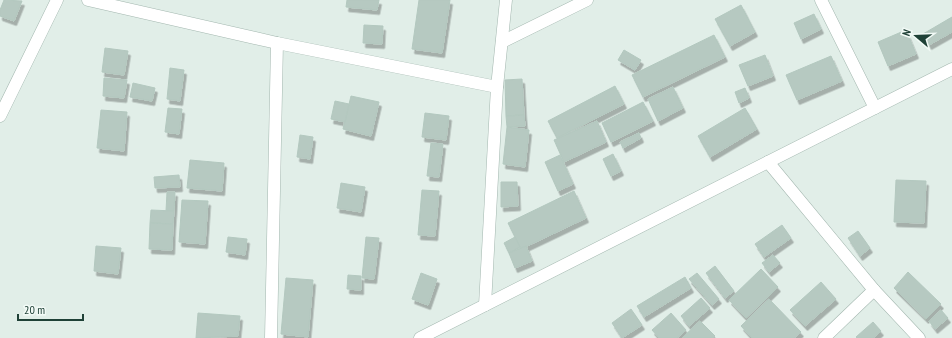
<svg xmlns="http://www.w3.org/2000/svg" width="952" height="338" viewBox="0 0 952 338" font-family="'PT Sans Narrow',sans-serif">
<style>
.building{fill:#b6c9c1;stroke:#b3c8bf;filter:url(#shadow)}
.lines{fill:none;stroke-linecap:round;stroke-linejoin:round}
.minor-casing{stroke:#a3b7af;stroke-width:13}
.minor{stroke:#fff;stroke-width:12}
</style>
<defs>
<filter id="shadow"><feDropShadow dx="2.5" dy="4.5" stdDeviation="0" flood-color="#0004"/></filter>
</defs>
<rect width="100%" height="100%" fill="#e1eee8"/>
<!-- building -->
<g class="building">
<polygon points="4,0 22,1 14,21 0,16 0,10"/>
<polygon points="347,0 379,0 377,10 346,7"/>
<polygon points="419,0 450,0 442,53 412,49"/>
<polygon points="741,5 755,32 730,46 715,19"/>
<polygon points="814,14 821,29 801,39 794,23"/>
<polygon points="952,17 952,32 929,45 923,34"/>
<polygon points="364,25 383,26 382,44 363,43"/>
<polygon points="906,30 916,54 888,66 878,42"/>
<polygon points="714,35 725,57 643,97 632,75"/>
<polygon points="105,48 128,51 124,75 102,72"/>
<polygon points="624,50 641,60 635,70 618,60"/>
<polygon points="765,55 773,76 748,86 739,65"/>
<polygon points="831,56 842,81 797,100 786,75"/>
<polygon points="170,68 184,70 180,101 167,99"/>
<polygon points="104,78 127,80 124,98 103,96"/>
<polygon points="522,79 524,115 506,116 505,80"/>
<polygon points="133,83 155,88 152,101 130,97"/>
<polygon points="615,86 624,104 557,138 548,121"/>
<polygon points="673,87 683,108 658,121 648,99"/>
<polygon points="745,88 749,98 739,103 735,92"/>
<polygon points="351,96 379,102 371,136 343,129"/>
<polygon points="335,101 349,104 345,122 331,119"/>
<polygon points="643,102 653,121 611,142 602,123"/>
<polygon points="168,108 182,109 179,134 165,132"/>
<polygon points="745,108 757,129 710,157 698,136"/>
<polygon points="101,110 127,112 124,151 97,148"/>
<polygon points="425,113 449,116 446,140 422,137"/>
<polygon points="524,115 525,126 507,127 506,116"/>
<polygon points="597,121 606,142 564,162 554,140"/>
<polygon points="507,127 529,130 525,167 503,164"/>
<polygon points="639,133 641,138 623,148 620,142"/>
<polygon points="300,135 313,137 310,159 297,157"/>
<polygon points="431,143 443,144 439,177 427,176"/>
<polygon points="613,154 621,171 611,176 603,159"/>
<polygon points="560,155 573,184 558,191 545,162"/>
<polygon points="190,160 224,163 222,191 187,188"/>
<polygon points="179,175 180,187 155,188 154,177"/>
<polygon points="896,180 926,181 924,223 894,222"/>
<polygon points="501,182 517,182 518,206 501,207"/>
<polygon points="341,183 365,187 361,212 337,208"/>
<polygon points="422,190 439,191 435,236 418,235"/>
<polygon points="574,191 586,218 521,249 508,223"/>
<polygon points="167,192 175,192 174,211 166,211"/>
<polygon points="182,200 208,201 205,244 179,242"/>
<polygon points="151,210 174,211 173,224 150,223"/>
<polygon points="150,223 173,224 172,250 149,249"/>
<polygon points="782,225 791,238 764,257 755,244"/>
<polygon points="858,231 870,248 860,256 848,238"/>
<polygon points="228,237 247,239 245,255 226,252"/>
<polygon points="366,237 379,238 374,279 362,278"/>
<polygon points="515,237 520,247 509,253 504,243"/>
<polygon points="96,246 121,248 118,274 94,271"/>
<polygon points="526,246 532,261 515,268 509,253"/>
<polygon points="773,255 780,263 769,272 762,263"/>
<polygon points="715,266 734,291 725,298 706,273"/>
<polygon points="761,269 778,287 746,318 729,300"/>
<polygon points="908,272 941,304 926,319 894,288"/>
<polygon points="421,273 437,279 428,305 412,299"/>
<polygon points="697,273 719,299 712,305 689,279"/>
<polygon points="348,275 361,276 361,290 347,289"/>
<polygon points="685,277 691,288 644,317 637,306"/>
<polygon points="286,278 313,280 308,337 281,334"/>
<polygon points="821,282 836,299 805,326 790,310"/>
<polygon points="701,298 710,308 689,326 681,316"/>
<polygon points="769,299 801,332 794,338 752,338 741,326"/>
<polygon points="631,309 642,325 622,338 612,323"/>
<polygon points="941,310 948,318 935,329 929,321"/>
<polygon points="198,313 240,316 238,336 196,338"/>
<polygon points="671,313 686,330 677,338 659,338 652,330"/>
<polygon points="700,321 715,336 713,338 682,338"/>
<polygon points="873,322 881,331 873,338 857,338 856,337"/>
</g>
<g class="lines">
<!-- minor casing -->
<g class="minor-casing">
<g id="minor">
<polyline points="88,0 277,43 497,87"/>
<polyline points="821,0 875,108"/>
<polyline points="502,42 587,0"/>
<polyline points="0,116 57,0"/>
<polyline points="768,162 874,290 919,338"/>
<polyline points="485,305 497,87 506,0"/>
<polyline points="271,338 277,43"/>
<polyline points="420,338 952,69"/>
<polyline points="824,338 874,290"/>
</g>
</g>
<!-- minor -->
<use href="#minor" class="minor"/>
</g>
<!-- north arrow -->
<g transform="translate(916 36) rotate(289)" stroke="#f2faf6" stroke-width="3" paint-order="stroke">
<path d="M0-3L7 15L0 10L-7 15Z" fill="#1f4137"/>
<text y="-6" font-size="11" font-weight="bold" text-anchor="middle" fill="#1f4137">N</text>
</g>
<!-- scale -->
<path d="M18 314v6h65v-6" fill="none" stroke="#1f4137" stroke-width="2"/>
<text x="24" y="314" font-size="12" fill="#1f4137" stroke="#f2faf6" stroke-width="3" paint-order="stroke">20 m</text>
</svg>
